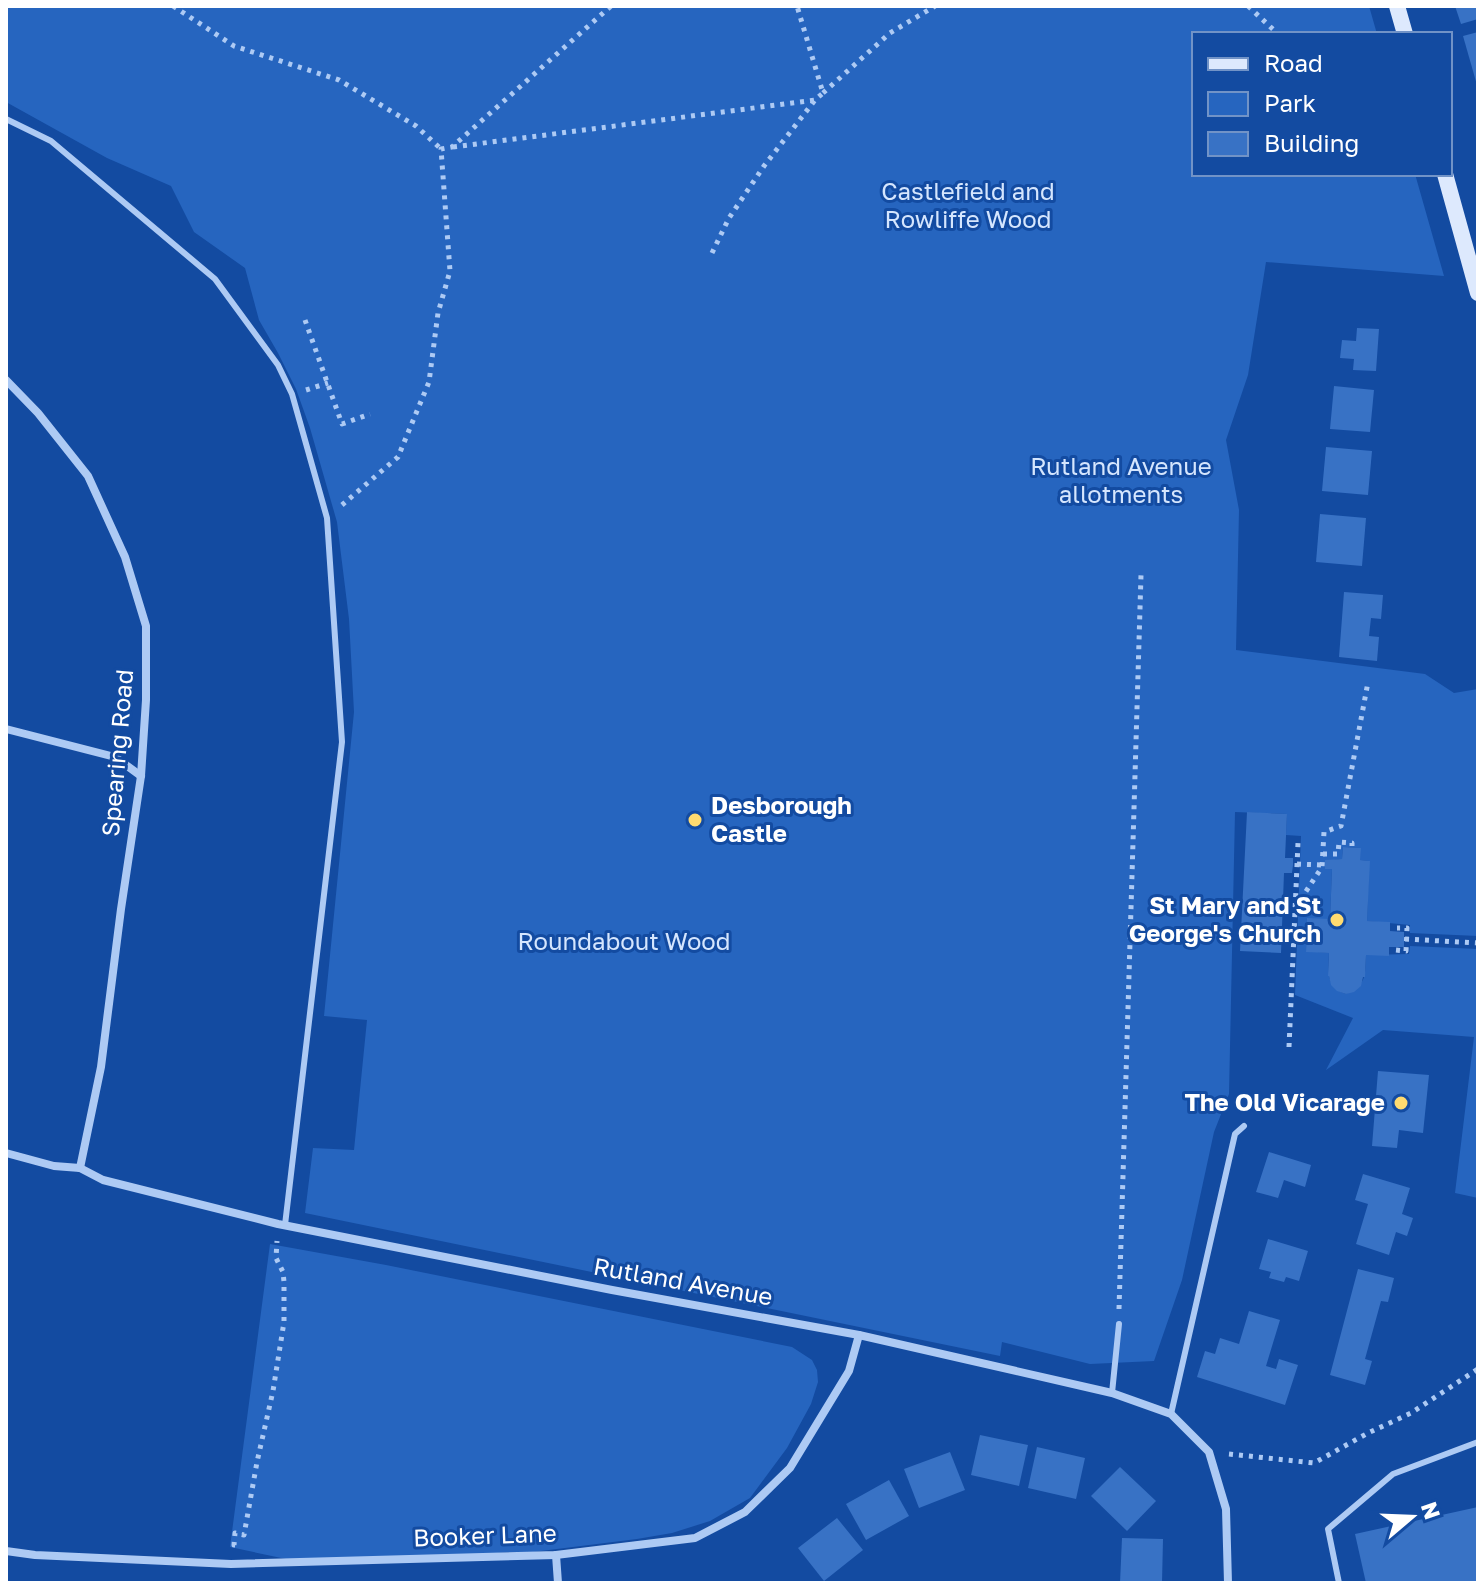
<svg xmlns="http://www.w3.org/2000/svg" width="1484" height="1589" viewBox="0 0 1484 1589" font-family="'Golos Text',sans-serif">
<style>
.green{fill:#2665bf}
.building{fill:#3872c5}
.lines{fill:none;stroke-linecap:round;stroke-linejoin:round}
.path{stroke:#adcaf4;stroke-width:5;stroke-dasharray:4 6;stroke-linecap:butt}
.lane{stroke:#adcaf4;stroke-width:6}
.street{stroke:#adcaf4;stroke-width:8}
.secondary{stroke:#dde9fd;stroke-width:16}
.poi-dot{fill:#ffdb70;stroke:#134ba1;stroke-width:3}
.labels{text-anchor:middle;stroke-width:6;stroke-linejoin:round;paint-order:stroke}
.park-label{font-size:24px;fill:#d5e6fe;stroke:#134ba1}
.street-label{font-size:24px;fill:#fff;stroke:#134ba1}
.poi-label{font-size:24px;font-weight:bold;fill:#fff;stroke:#134ba1;text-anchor:end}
</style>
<rect width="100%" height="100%" fill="#134ba1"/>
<!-- green -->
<g class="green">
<path d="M 6,6 L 1369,6 L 1377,34 L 1194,34 L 1194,174 L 1415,174 L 1444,276 L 1266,262 L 1248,375 L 1226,440 L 1239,510 L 1236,650 L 1425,674 L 1454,693 L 1478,689 L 1478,936 L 1410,933 L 1410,925 L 1367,921 L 1369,861 L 1360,860 L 1360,848 L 1343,847 L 1342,859 L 1325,861 L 1325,869 L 1332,869 L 1330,919 L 1307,919 L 1306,951 L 1329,953 C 1328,971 1326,988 1346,994 C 1367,983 1365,977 1366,955 L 1409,954 L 1410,946 L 1478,949 L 1478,1198 L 1455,1193 L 1474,1037 L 1383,1030 L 1326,1070 L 1353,1018 L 1295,995 L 1301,836 L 1286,835 L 1287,814 L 1235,812 L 1229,1094 L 1214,1132 L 1182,1280 L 1154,1361 L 1090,1364 L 1002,1342 L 1000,1356 L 305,1213 L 313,1148 L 354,1150 L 367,1020 L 324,1016 L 354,712 L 349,619 L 337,522 L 310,428 L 296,389 L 278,353 L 259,320 L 245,268 L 194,232 L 171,186 L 107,158 L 6,102 Z"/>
<polygon points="270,1244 386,1265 792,1347 812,1360 817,1370 818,1382 811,1404 787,1448 750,1498 710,1521 672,1533 637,1539 533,1552 507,1552 460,1557 286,1559 230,1547"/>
</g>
<!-- building -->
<g class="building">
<polygon points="1455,6 1478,6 1478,19 1461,24"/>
<polygon points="1478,32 1478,85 1477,85 1463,36"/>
<polygon points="1357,328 1379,329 1376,371 1353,370 1354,359 1340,358 1342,340 1356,341"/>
<polygon points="1334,386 1374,390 1370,432 1330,429"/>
<polygon points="1326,447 1372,451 1368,495 1322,491"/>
<polygon points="1320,514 1366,518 1362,566 1316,562"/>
<polygon points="1344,592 1383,595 1381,619 1371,618 1369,636 1379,637 1377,661 1339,657"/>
<polygon points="1247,812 1287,814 1285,858 1293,858 1293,865 1292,873 1284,873 1281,953 1240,951"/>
<polygon points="1343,847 1361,848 1360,860 1370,861 1367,921 1390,922 1390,931 1404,932 1404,947 1389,947 1389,956 1366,955 1365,977 1363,977 1361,986 1354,992 1346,994 1337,991 1331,985 1329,976 1328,976 1329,953 1306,952 1307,918 1330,919 1332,869 1325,869 1325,860 1342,859"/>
<polygon points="1378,1071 1429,1075 1423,1133 1399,1130 1397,1148 1372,1146"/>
<polygon points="1269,1152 1311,1165 1305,1187 1284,1180 1278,1198 1256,1192"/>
<polygon points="1363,1174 1410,1188 1402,1214 1413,1218 1407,1236 1396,1232 1389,1255 1356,1244 1368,1204 1355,1200"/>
<polygon points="1268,1239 1308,1251 1299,1281 1286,1277 1284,1282 1269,1278 1271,1272 1259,1269"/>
<polygon points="1358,1269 1394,1278 1388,1302 1381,1301 1365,1359 1372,1361 1365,1385 1330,1375"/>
<polygon points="1249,1311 1280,1320 1266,1366 1276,1369 1279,1359 1298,1365 1285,1405 1197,1377 1205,1351 1215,1354 1220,1338 1239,1344"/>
<polygon points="980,1435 1028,1445 1019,1486 971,1475"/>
<polygon points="1037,1447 1085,1458 1076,1499 1028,1488"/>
<polygon points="950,1452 965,1490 919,1508 904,1469"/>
<polygon points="1120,1467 1156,1501 1127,1531 1091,1496"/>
<polygon points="889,1480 909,1516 866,1540 846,1504"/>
<polygon points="1478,1507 1478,1583 1366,1583 1355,1534"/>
<polygon points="837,1518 863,1550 824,1581 798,1548"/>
<polygon points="1122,1538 1163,1539 1162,1583 1120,1583"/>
</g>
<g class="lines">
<!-- path -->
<g class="path">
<polyline points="173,6 234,46 339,80 416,126 441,149"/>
<polyline points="1248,6 1278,34"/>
<polyline points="823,93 890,33 935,6"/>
<polyline points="453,147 815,100"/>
<polyline points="712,253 729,218 764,166 815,100 823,93 797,6"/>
<polyline points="305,320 342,424 370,414"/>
<polyline points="306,390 328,383"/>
<polyline points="342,505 398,457 429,382 438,313 450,271 441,149 452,147 611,6"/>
<polyline points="1323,854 1338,854 1339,842 1352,843 1352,846"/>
<polyline points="1297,864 1322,865"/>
<polyline points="1295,908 1322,867 1324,832 1341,826 1368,682"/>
<polyline points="1405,939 1478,943"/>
<polyline points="1396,950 1406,951 1407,928 1397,928"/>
<polyline points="1289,1047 1298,843"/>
<polyline points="1119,1309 1141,575"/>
<polyline points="1229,1454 1314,1463 1368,1433 1411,1413 1478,1369"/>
<polyline points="235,1545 234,1545 235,1533 244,1535 257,1462 273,1391 284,1322 284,1282 283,1272 276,1258 277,1241"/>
</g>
<!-- lane -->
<g class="lane">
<polyline points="6,119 51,141 215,279 278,365 292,394 327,518 342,742 285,1225"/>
<polyline points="1112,1393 1119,1324"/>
<polyline points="1171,1414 1235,1134 1244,1126"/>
<polyline points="1339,1583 1328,1529 1393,1474 1478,1442"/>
</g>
<!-- street -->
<g class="street">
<polyline points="6,380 38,413 88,476 125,557 146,626 146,700 141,776 121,909 101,1067 80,1168"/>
<polyline points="6,729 115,757 141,776"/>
<polyline points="6,1153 54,1166 80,1168 103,1180 278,1224 612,1290 859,1335 1112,1393 1171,1414 1209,1452 1226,1509 1228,1583"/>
<polyline points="6,1551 35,1555 231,1564 556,1555 695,1538 745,1512 790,1468 849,1371 859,1335"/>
<polyline points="556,1555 558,1583"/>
</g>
<!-- secondary -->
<g class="secondary">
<polyline points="1397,6 1405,34"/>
<polyline points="1445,174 1478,293"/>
</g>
</g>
<!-- markers -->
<g class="poi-dot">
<circle cx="695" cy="820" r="8"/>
<circle cx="1337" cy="920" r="8"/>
<circle cx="1401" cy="1103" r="8"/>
</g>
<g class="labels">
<!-- park labels -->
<g class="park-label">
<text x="968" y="200">Castlefield and<tspan x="968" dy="28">Rowliffe Wood</tspan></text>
<text x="1121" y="475">Rutland Avenue<tspan x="1121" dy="28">allotments</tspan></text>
<text x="624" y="950">Roundabout Wood</text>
</g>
<!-- street labels -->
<g class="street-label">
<text transform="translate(118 753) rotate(-85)" y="8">Spearing Road</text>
<text transform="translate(683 1282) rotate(10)" y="8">Rutland Avenue</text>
<text transform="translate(485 1536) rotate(-2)" y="8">Booker Lane</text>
</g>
<!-- poi labels -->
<g class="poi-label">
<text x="711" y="814" text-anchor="start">Desborough<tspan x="711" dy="28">Castle</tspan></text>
<text x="1321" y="914">St Mary and St<tspan x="1321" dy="28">George's Church</tspan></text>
<text x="1385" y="1111">The Old Vicarage</text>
</g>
</g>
<!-- border -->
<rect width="1484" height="1589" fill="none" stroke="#ffffff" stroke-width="16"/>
<!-- legend -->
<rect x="1192" y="32" width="260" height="144" fill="#134ba1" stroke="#7193c7" stroke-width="2"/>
<rect x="1208" y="58" width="40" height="12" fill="#dde9fd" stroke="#7193c7" stroke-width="2"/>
<text x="1264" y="72" font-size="24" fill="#ffffff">Road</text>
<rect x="1208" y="92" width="40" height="24" fill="#2665bf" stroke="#7193c7" stroke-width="2"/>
<text x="1264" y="112" font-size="24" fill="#ffffff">Park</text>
<rect x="1208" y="132" width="40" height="24" fill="#3872c5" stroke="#7193c7" stroke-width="2"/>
<text x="1264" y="152" font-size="24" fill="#ffffff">Building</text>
<!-- north arrow -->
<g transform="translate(1412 1517) rotate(71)" stroke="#134ba1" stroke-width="6" paint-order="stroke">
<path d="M0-6L14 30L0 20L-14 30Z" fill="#ffffff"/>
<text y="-12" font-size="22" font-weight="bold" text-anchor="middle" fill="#ffffff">N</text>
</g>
</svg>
